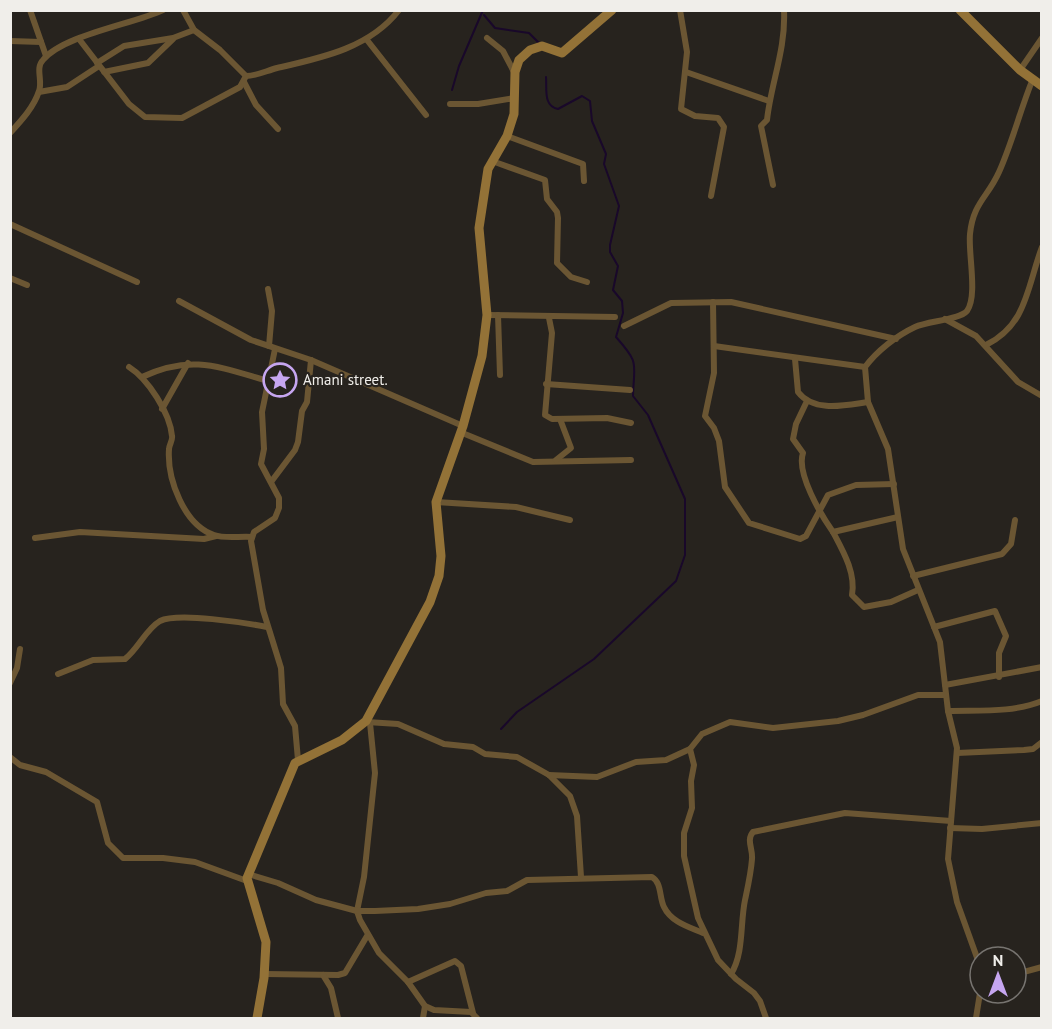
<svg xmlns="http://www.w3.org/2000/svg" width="1052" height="1029" viewBox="0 0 1052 1029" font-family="'PT Sans',sans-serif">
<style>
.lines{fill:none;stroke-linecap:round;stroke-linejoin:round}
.stream{stroke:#19082a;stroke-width:2}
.street{stroke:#6b5633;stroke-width:6}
.secondary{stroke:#937237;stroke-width:9}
.labels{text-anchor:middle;stroke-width:4.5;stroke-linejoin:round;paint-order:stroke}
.poi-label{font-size:15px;fill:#f0eeea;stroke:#27231e;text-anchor:start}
</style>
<rect width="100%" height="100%" fill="#27231e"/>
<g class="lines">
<!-- stream -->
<g class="stream">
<polyline points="484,15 495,28 529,33 539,43"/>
<polyline points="452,90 459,66 483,10"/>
<path d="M 501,729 L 517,712 L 594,659 L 676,581 L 685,555 L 685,499 L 648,415 L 633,396 C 634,362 640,364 616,337 L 623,313 L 622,301 L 613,290 L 618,266 L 610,252 L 610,245 L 619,206 L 604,164 L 606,154 L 592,121 L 590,101 L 582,96 L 558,109 C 543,106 547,89 546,77"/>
</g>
<!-- street -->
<g class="street">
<polyline points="30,10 46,56"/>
<path d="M 183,10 L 194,30 L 220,50 L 246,76 C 256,76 266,71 277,68 C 321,58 370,48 399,10"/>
<polyline points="680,10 687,52 681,109 695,116 718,118 724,127 711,196"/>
<polyline points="487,38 503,51 514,72"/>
<polyline points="79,39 129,104 145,117 182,118 240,87 246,76"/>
<polyline points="367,40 426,115"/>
<polyline points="10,41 41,42"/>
<polyline points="97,63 124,46 173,38 194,30"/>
<polyline points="1020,70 1042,38"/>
<polyline points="104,72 148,63 173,39"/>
<polyline points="686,72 769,101"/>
<polyline points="244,82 256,105 278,129"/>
<polyline points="39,92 67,87 99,66"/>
<polyline points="450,104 478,104 515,98"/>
<path d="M 10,133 C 21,121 34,107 39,91 C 43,81 35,68 43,60 C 63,35 134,24 163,10"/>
<polyline points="507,136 583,164 584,181"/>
<polyline points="492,161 545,180 547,199 557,212 558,218 557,263 571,277 587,282"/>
<path d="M 773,185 L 761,126 L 767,120 C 771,83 786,49 784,10"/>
<polyline points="10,224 137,282"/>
<polyline points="10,278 27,285"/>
<polyline points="268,289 272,311 269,346"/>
<polyline points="179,301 251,340 311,360 463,426"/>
<polyline points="713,302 714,373 705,416 714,428 719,441 725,487 749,523 800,539 806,536 828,495 856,485 894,484"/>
<polyline points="487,315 615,317"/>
<polyline points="498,315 500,375"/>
<polyline points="549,318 552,333 545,415 552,419 607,418 631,423"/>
<polyline points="945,319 976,336 1018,382 1042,396"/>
<polyline points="624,326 671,303 731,302 896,339"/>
<path d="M 986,345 C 1027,325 1027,287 1042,247"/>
<polyline points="714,346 865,367"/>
<polyline points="275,349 262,412 264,449 261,464 279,498 279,508 275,518 254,532 251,541 263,610 281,668 283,704 295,726 298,760"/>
<path d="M 795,359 L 798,392 C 814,413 846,405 868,402"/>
<path d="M 129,367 C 148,379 170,413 172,436 C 173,440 169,445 169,449 C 167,479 184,525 214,535 C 225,539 240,536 252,537"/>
<path d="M 142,377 C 191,354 219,367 268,381"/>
<polyline points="546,384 630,390"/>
<path d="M 807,401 L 796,424 L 793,439 L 803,453 C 796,473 821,515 833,532 L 898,517"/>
<polyline points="162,409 188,363"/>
<polyline points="460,432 533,462 631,460"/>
<polyline points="556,460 571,448 560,419"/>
<polyline points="271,482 295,450 298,442 302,411 307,402 311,360"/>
<polyline points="436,502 516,507 570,520"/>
<path d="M 833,532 C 843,551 856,573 852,595 L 864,607 L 891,602 L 918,590"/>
<polyline points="35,538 80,532 204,539 216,536"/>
<polyline points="913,576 1002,554 1011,544 1015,520"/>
<polyline points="934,627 995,611 1006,636 999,653 999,677"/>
<path d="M 58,674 L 93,660 L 125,659 C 138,649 146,629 160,621 C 178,612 246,623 267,627"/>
<polyline points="10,683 17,668 20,649"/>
<polyline points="945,685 1042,667"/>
<path d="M 948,711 C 979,710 1013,713 1042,701"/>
<polyline points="367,722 398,724 444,744 473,747 485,754 517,757 549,775 570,796 577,816 581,877"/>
<polyline points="370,723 375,773 364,877 357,911 360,920 379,953 408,982 425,1006 434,1010 471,1012 477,1018"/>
<polyline points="957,753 1024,750 1033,749 1042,742"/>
<polyline points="10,757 20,765 46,772 97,802 108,843 123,858 163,858 195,862 247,881"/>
<polyline points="549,775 597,777 636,762 666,760 690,749"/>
<polyline points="950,828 982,829 1042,823"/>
<path d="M 248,874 L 278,883 L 316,900 L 357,911 L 375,911 L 418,909 L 450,904 L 486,893 L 507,891 L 527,880 L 652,877 C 662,883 659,897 664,907 C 671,922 689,927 703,933"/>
<path d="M 980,966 L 957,902 L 948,859 L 957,748 L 948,711 L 940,642 L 903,549 L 888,449 L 868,402 L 865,367 C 877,351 896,336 915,327 C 928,321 959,320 967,311 C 978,296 968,253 970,234 C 973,203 988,197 999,172 C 1012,143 1020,111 1032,81"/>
<polyline points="265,974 338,975 345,973 367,936"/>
<path d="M 731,974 C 744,953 740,924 745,900 C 748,886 751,873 752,859 C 753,849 746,840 753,832 L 845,813 L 951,821"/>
<polyline points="1016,974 1042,967"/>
<polyline points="323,975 331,988 338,1018"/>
<polyline points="408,982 455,961 461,966 473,1013"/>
<polyline points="423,1018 425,1006"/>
<polyline points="766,1018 760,1001 754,993 736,979 718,960 698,918 684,856 684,833 692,808 691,781 694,765 690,749 702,734 730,722 773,728 838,721 863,715 918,695 946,695"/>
<polyline points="976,1018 980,993"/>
</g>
<!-- secondary -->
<g class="secondary">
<polyline points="960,10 1020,70 1042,86"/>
<polyline points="257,1018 264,978 266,942 247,878 295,763 342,740 366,721 430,602 439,576 441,556 436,502 463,426 482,356 487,315 479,228 488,169 507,136 514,114 515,72 519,60 530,50 542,46 562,53 612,10"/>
</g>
</g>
<!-- icons -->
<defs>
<g id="sight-ring" transform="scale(1.725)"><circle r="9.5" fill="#27231e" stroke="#c6a6f0" stroke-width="1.5"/><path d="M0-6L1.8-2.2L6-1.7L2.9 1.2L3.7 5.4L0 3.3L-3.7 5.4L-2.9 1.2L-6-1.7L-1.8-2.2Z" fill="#c6a6f0"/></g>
</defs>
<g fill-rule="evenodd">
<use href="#sight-ring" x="280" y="380"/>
</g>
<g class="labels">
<!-- poi labels -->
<g class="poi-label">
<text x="303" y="385">Amani street.</text>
</g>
</g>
<!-- border -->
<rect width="1052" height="1029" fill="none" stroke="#f0eeea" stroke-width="24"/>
<!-- north arrow -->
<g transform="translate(998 975)"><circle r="28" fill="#27231e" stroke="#777470" stroke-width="1.5"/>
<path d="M0-4.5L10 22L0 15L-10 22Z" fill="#c6a6f0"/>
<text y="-9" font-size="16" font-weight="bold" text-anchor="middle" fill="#f0eeea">N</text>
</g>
</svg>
